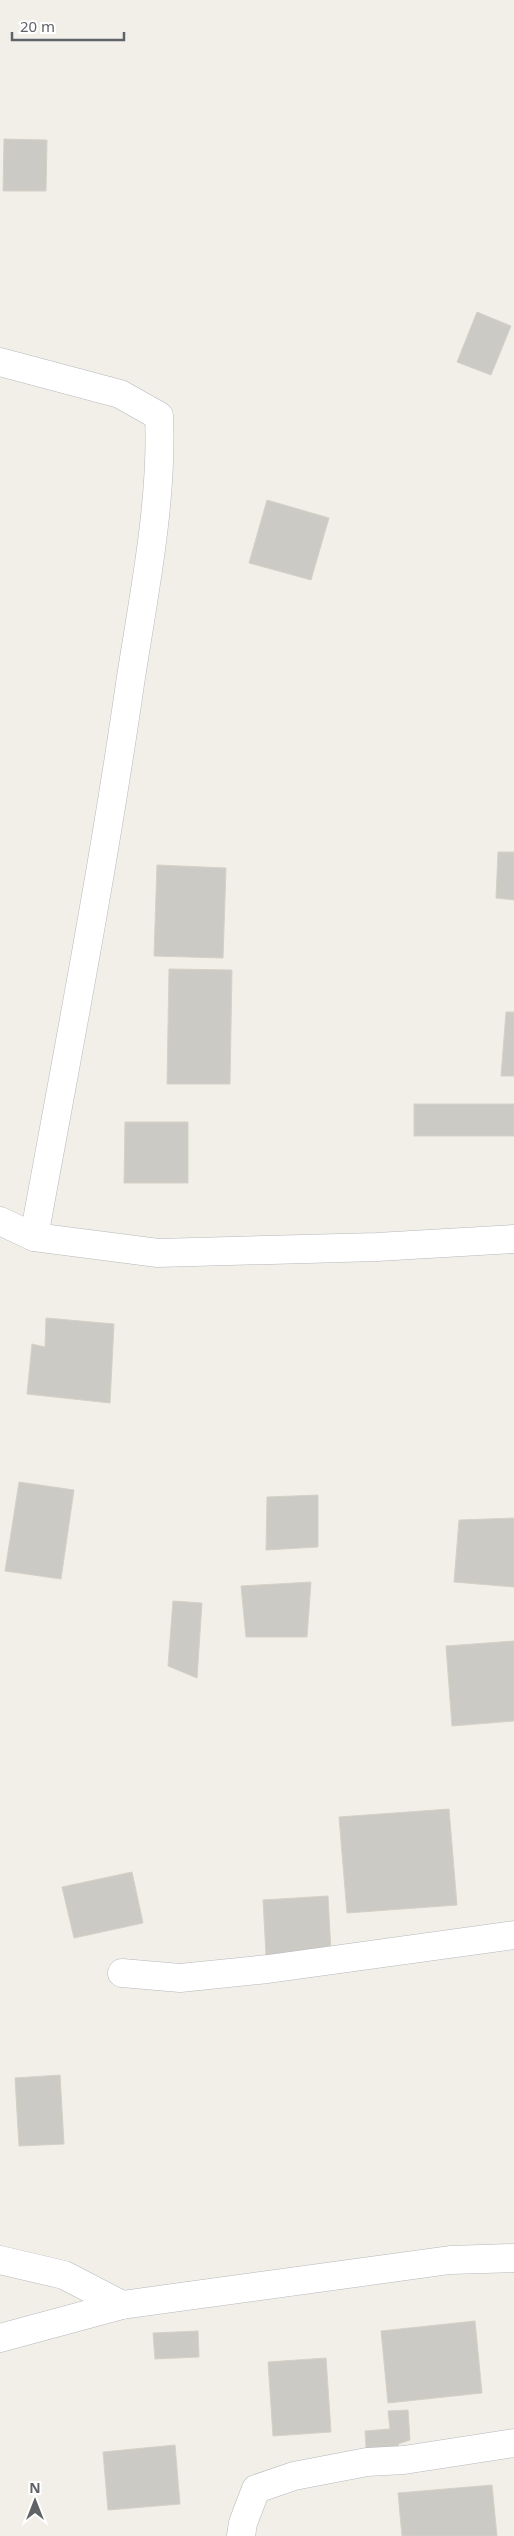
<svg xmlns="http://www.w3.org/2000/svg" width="514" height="2536" viewBox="0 0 514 2536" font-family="'Noto Sans',sans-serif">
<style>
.building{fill:#cccac5;stroke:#d6d1c6}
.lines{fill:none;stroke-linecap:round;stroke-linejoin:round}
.street-casing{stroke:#b5b8bc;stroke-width:29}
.street{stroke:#fff;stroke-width:28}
</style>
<rect width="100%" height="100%" fill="#f1efe8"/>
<!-- building -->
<g class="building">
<polygon points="4,139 47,140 46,191 3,191"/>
<polygon points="477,312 511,326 491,375 457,362"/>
<polygon points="267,500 329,518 311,580 249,563"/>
<polygon points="498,852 514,852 514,900 496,898"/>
<polygon points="157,865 226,868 223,958 154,956"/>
<polygon points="169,969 232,970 230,1084 167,1084"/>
<polygon points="506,1012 514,1012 514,1076 501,1076"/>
<rect x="414" y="1104" width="100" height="32"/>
<polygon points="125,1122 188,1122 188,1183 124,1183"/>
<polygon points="46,1318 114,1324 110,1403 27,1394 32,1344 45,1347"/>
<polygon points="19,1482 74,1490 61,1579 5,1571"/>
<polygon points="318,1495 318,1547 266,1550 267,1497"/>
<polygon points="514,1518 514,1587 454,1582 459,1520"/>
<polygon points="311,1582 307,1637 246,1637 241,1586"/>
<polygon points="173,1601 202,1603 197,1678 168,1666"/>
<polygon points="514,1641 514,1721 452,1726 446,1646"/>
<polygon points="449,1809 457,1905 347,1913 339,1817"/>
<polygon points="132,1872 143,1923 74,1938 62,1887"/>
<polygon points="328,1896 331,1952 266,1955 263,1900"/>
<polygon points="60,2075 64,2144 19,2146 15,2078"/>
<polygon points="475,2321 482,2393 388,2403 381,2331"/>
<polygon points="198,2331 199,2357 155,2359 153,2333"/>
<polygon points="326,2358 331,2432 273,2436 268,2362"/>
<polygon points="408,2410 410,2440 398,2444 404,2460 367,2462 365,2431 390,2429 388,2411"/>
<polygon points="175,2445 180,2504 108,2510 103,2452"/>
<polygon points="492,2485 497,2536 402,2536 398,2493"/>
</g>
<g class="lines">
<!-- street casing -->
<g class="street-casing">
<g id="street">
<path d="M 0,362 L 120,394 L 159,416 C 163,499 144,594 131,677 C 104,865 68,1051 34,1237"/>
<polyline points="0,1221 34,1237 158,1253 377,1247 514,1239"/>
<polyline points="122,1973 180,1978 268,1969 514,1935"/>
<polyline points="0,2260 64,2275 122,2305"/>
<polyline points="0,2338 122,2305 450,2260 514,2258"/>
<polyline points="241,2536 243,2523 256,2489 294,2476 367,2462 404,2460 514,2443"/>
</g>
</g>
<!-- street -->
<use href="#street" class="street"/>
</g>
<!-- north arrow -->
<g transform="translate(35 2501)" stroke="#ffffff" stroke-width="4" paint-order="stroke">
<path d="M0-4L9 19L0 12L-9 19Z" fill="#5f6368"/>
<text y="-8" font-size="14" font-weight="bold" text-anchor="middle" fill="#5f6368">N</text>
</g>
<!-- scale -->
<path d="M12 32v8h112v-8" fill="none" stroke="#5f6368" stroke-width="2.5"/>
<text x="20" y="32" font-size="15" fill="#5f6368" stroke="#ffffff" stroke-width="4" paint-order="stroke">20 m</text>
</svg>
